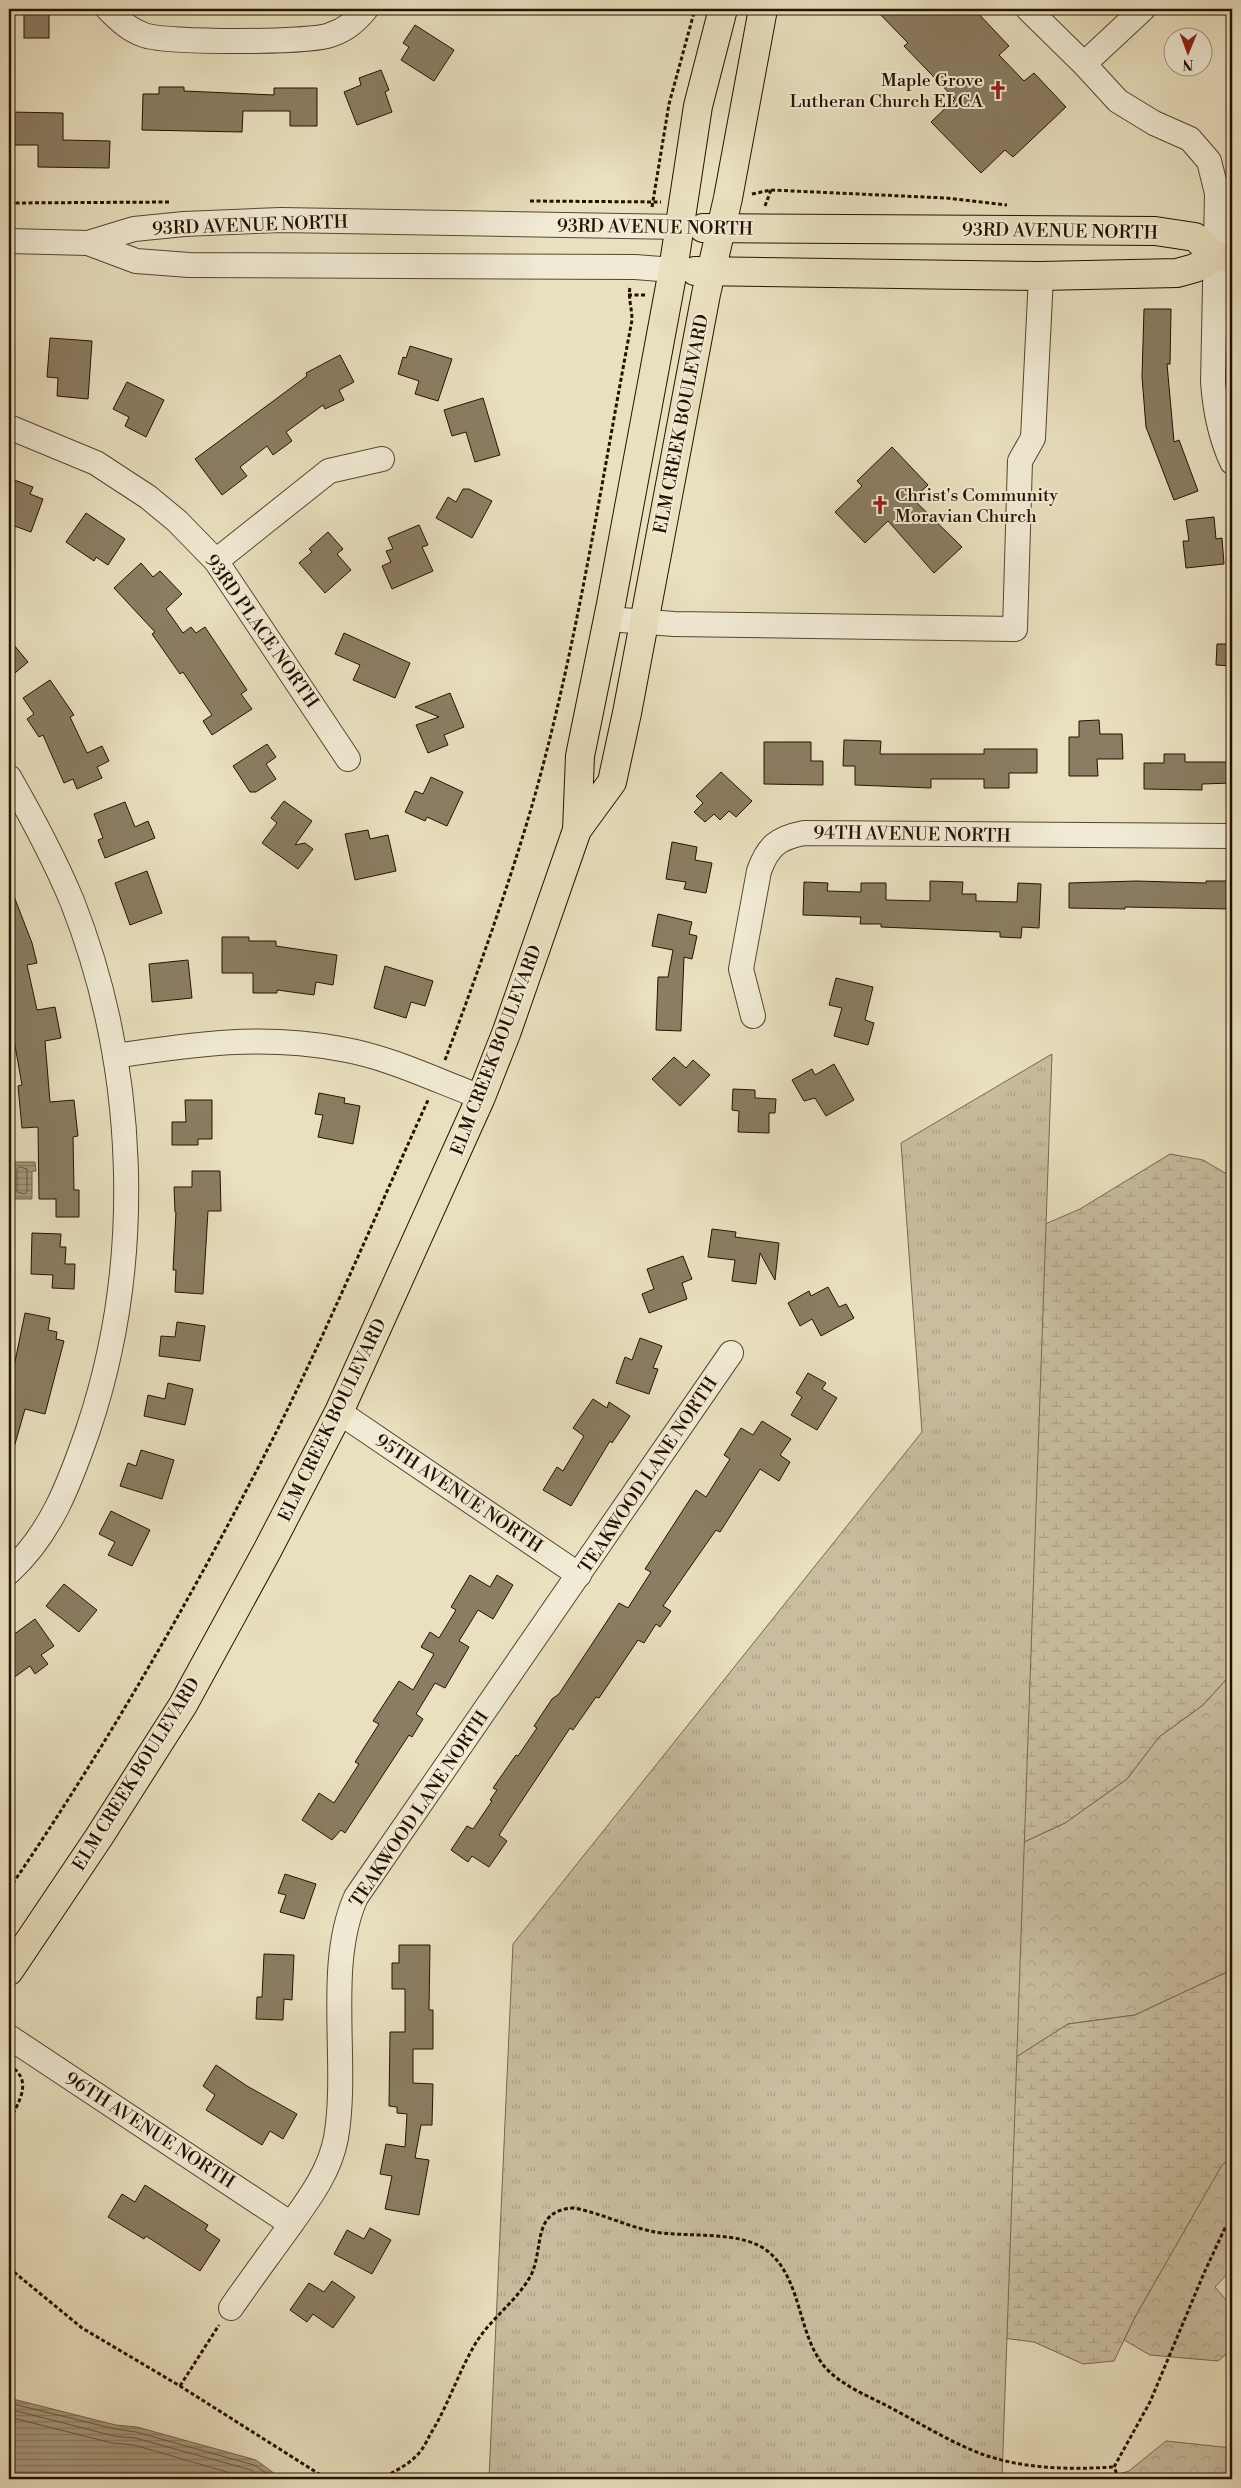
<svg xmlns="http://www.w3.org/2000/svg" width="1241" height="2488" viewBox="0 0 1241 2488" font-family="'Libre Bodoni',serif">
<style>
.forest{fill:url(#forest-crowns);stroke:#776750}
.wetland{fill:url(#wetland-marsh);stroke:#776750}
.park{fill:url(#park-tufts);stroke:#776750}
.water{fill:url(#water-rules);stroke:#73634c}
.lines{fill:none;stroke-linecap:round;stroke-linejoin:round}
.shore{stroke:#66563f;stroke-width:1}
.building{fill:#8b7d63;stroke:#261100}
.minor-casing{stroke:#574530;stroke-width:26}
.major-casing{stroke:#261100;stroke-width:30}
.path{stroke:#261100;stroke-width:3;stroke-dasharray:4 2.5;stroke-linecap:butt}
.minor{stroke:#f1ebd5;stroke-width:24}
.major{stroke:#e9e0bf;stroke-width:28}
.labels{text-anchor:middle;stroke-width:4;stroke-linejoin:round;paint-order:stroke}
.poi-label{font-size:18px;fill:#261100;stroke:#f1ebd5;text-anchor:end}
.street-label{font-size:18px;fill:#261100;stroke:#f1ebd5}
</style>
<defs>
<pattern id="forest-crowns" width="20" height="18" patternUnits="userSpaceOnUse" patternTransform="scale(1.25)"><rect width="20" height="18" fill="#c8bd9f"/><path d="M2 6a3 3 0 1 1 6 0M12 15a3 3 0 1 1 6 0" fill="none" stroke="#aca187"/></pattern>
<pattern id="wetland-marsh" width="20" height="14" patternUnits="userSpaceOnUse" patternTransform="scale(1.25)"><rect width="20" height="14" fill="#c8bd9f"/><path d="M1 5h8M5 5V1M11 12h8M15 12V8" fill="none" stroke="#aca187"/></pattern>
<pattern id="park-tufts" width="24" height="20" patternUnits="userSpaceOnUse" patternTransform="scale(1.25)"><rect width="24" height="20" fill="#c8bd9f"/><path d="M3 7l-1-3M5 7V3M7 7l1-3M15 17l-1-3M17 17v-4M19 17l1-3" fill="none" stroke="#aca187"/></pattern>
<pattern id="water-rules" width="6" height="5" patternUnits="userSpaceOnUse" patternTransform="scale(1.25)"><rect width="6" height="5" fill="#a79a7e"/><path d="M0 2.5h6" fill="none" stroke="#887c65"/></pattern>
</defs>
<rect width="100%" height="100%" fill="#e9e0bf"/>
<filter id="stains"><feTurbulence type="fractalNoise" baseFrequency=".004" numOctaves="4"/><feColorMatrix values="0 0 0 0 .2 0 0 0 0 .09 0 0 0 0 .02 0 0 0 .5 -.17"/></filter>
<radialGradient id="worn" r=".72"><stop offset=".6" stop-color="#630" stop-opacity="0"/><stop offset="1" stop-color="#630" stop-opacity=".3"/></radialGradient>
<!-- forest -->
<g class="forest">
<polygon points="1232,1673 1232,1967 1229,1971 1135,2015 1068,2024 968,2088 513,1944 1007,1850 1065,1823 1127,1779 1159,1737 1203,1705"/>
<polygon points="1232,2157 1232,2269 1215,2287 1232,2307 1232,2349 1218,2361 1150,2355 1124,2340 1135,2317 1222,2164"/>
<polygon points="1166,2441 1232,2448 1232,2479 1103,2479 1129,2471"/>
</g>
<!-- wetland -->
<g class="wetland">
<polygon points="1170,1154 1203,1160 1232,1177 1232,1673 1203,1705 1159,1737 1127,1779 1065,1823 1007,1850 922,1432 1029,1231 1080,1209"/>
<polygon points="1232,1967 1232,2157 1222,2165 1135,2317 1114,2361 1083,2364 1034,2342 995,2337 968,2088 1068,2024 1135,2015 1229,1971"/>
</g>
<!-- park -->
<polygon class="park" points="1052,1054 1002,2479 489,2479 513,1944 922,1432 901,1143"/>
<!-- water -->
<g class="water">
<polygon points="12,1162 35,1162 36,1171 32,1171 32,1199 12,1199"/>
<polygon points="9,2398 116,2425 137,2427 256,2460 282,2479 9,2479"/>
</g>
<g class="lines">
<!-- shore -->
<g class="shore">
<polygon points="20,1167 27,1169 27,1192 25,1194 17,1192 17,1169"/>
<polyline points="9,2403 115,2429 136,2432 254,2465 275,2479"/>
<polyline points="9,2409 114,2436 135,2438 251,2470 264,2479"/>
<polyline points="9,2417 112,2443 134,2445 251,2479"/>
</g>
</g>
<!-- building -->
<g class="building">
<rect x="24" y="9" width="25" height="29"/>
<polygon points="875,9 974,9 1009,46 999,55 1024,81 1034,73 1066,107 1013,157 1005,150 981,173 931,122 955,99 904,46 908,43"/>
<polygon points="415,25 454,50 434,81 401,60 409,47 403,43"/>
<polygon points="381,70 389,90 385,92 392,112 357,125 344,92 361,85 359,78"/>
<polygon points="159,87 184,87 184,91 274,95 274,88 317,88 317,126 290,126 290,111 243,111 242,132 142,130 143,94 159,94"/>
<polygon points="9,112 63,113 63,140 110,141 109,168 38,167 38,145 9,145"/>
<polygon points="1144,309 1171,309 1170,364 1167,364 1174,442 1179,440 1198,491 1174,500 1146,427 1142,377"/>
<polygon points="50,338 92,341 88,399 57,396 58,378 47,377"/>
<polygon points="410,346 452,359 438,401 415,394 419,381 398,374 403,357 406,358"/>
<polygon points="340,355 354,382 339,390 344,400 325,409 323,405 286,432 292,441 273,455 267,446 240,467 247,476 222,495 195,459 307,376 306,373"/>
<polygon points="127,382 164,400 146,437 125,426 129,417 113,409"/>
<polygon points="483,398 500,455 475,462 466,432 452,436 444,410"/>
<polygon points="892,447 928,485 913,499 962,547 934,573 888,521 865,543 835,512 862,486 857,481"/>
<polygon points="9,478 33,487 30,494 43,499 31,532 9,524"/>
<polygon points="463,489 469,489 492,501 472,538 436,518 448,497 456,502"/>
<polygon points="86,513 125,539 108,565 96,557 94,561 66,542"/>
<polygon points="1214,517 1216,539 1222,538 1224,564 1186,568 1183,541 1189,541 1186,520"/>
<polygon points="419,525 428,545 422,547 433,571 392,589 382,566 391,562 386,551 393,549 388,538"/>
<polygon points="328,532 343,549 337,554 351,570 325,593 299,563 312,552 309,549"/>
<polygon points="141,563 153,577 160,571 182,594 166,609 183,633 191,627 196,633 205,627 247,690 241,694 252,709 212,735 203,721 212,715 183,672 180,674 152,634 155,632 114,588"/>
<polygon points="344,633 410,663 395,698 353,680 360,665 335,654"/>
<polygon points="9,639 28,662 9,678"/>
<polygon points="1217,644 1232,644 1232,666 1216,665"/>
<polygon points="50,680 74,715 70,717 87,753 102,746 109,761 97,767 102,778 77,789 73,779 64,783 43,735 39,737 27,719 34,714 23,698"/>
<polygon points="450,693 464,727 444,735 448,745 428,753 416,725 439,717 415,707"/>
<polygon points="1099,720 1100,734 1122,734 1123,759 1097,759 1098,776 1069,776 1069,737 1079,737 1079,721"/>
<polygon points="844,740 881,741 880,754 984,754 984,749 1037,749 1037,773 1009,773 1009,788 984,788 984,779 931,779 931,788 855,785 855,766 843,766"/>
<polygon points="764,742 811,742 811,761 823,761 823,785 764,784"/>
<polygon points="267,744 276,757 266,764 276,779 256,792 250,792 233,766"/>
<polygon points="1164,754 1185,754 1185,762 1232,762 1232,783 1202,784 1202,790 1144,789 1144,763 1164,763"/>
<polygon points="721,772 752,801 736,817 729,811 720,820 714,814 705,822 694,812 703,803 696,796"/>
<polygon points="431,777 463,792 447,826 427,817 425,821 405,812 415,791 423,794"/>
<polygon points="284,801 312,821 295,845 305,843 313,849 298,869 262,843 277,823 271,818"/>
<polygon points="125,802 135,827 148,821 155,838 105,858 98,840 103,838 94,814"/>
<polygon points="368,830 370,839 388,835 396,871 355,880 345,834"/>
<polygon points="672,842 697,847 695,860 712,863 706,893 684,889 686,882 666,879"/>
<polygon points="147,871 162,913 130,925 115,883"/>
<polygon points="930,881 963,882 962,894 976,894 976,901 1017,902 1018,883 1041,884 1039,928 1022,927 1021,938 1000,937 1000,932 881,927 881,924 860,924 861,917 803,915 804,882 828,883 827,891 861,892 861,883 886,883 886,900 930,901"/>
<polygon points="1136,881 1206,883 1206,881 1232,881 1232,909 1125,907 1125,909 1069,908 1069,883"/>
<polygon points="10,886 32,943 37,963 27,965 37,1010 55,1007 61,1038 45,1041 50,1102 74,1100 78,1136 73,1137 74,1190 79,1190 79,1217 56,1217 56,1199 39,1199 38,1127 22,1128 18,1086 22,1085 9,1012"/>
<polygon points="658,914 692,922 689,934 697,936 692,959 684,957 681,1031 656,1030 658,977 668,977 673,950 652,946"/>
<polygon points="222,937 249,937 249,941 276,941 276,946 337,955 333,985 316,982 314,995 277,990 277,993 253,993 253,973 222,973"/>
<polygon points="188,960 192,998 152,1002 149,964"/>
<polygon points="385,966 433,981 425,1006 411,1002 406,1018 374,1008"/>
<polygon points="836,978 873,987 865,1020 874,1023 868,1045 834,1036 842,1008 829,1005"/>
<polygon points="674,1057 686,1068 693,1060 710,1075 680,1106 652,1079"/>
<polygon points="834,1064 854,1100 826,1116 815,1098 804,1101 792,1080 812,1069 815,1075"/>
<polygon points="733,1089 755,1090 755,1098 776,1099 775,1113 769,1113 769,1133 738,1132 739,1111 732,1110"/>
<polygon points="319,1093 345,1098 344,1103 360,1106 353,1144 318,1137 323,1115 315,1114"/>
<polygon points="185,1100 212,1100 212,1139 198,1139 198,1145 172,1145 172,1122 186,1122"/>
<polygon points="192,1171 220,1171 221,1211 208,1211 203,1294 175,1292 176,1270 173,1270 176,1212 175,1212 174,1187 192,1187"/>
<polygon points="712,1229 736,1232 735,1237 779,1243 775,1280 760,1253 756,1284 732,1281 735,1260 708,1257"/>
<polygon points="32,1233 61,1234 60,1247 66,1247 65,1264 75,1264 74,1289 52,1288 53,1275 31,1274"/>
<polygon points="683,1256 692,1279 682,1283 687,1299 649,1313 642,1294 654,1289 647,1269"/>
<polygon points="828,1287 839,1307 846,1304 854,1318 821,1336 812,1319 800,1326 788,1303 809,1291 811,1296"/>
<polygon points="25,1313 50,1318 48,1330 57,1332 56,1339 64,1341 45,1414 25,1409 13,1451 9,1450 9,1381 11,1381"/>
<polygon points="177,1322 205,1326 200,1361 159,1356 161,1336 175,1337"/>
<polygon points="640,1338 662,1346 653,1368 658,1369 649,1394 616,1383 625,1357 632,1360"/>
<polygon points="808,1373 826,1383 822,1389 837,1398 817,1430 791,1415 802,1397 796,1393"/>
<polygon points="168,1383 193,1389 185,1425 144,1416 148,1395 165,1399"/>
<polygon points="593,1399 607,1408 609,1402 630,1416 612,1443 610,1441 571,1506 543,1490 557,1467 563,1471 584,1436 573,1428"/>
<polygon points="762,1421 791,1439 780,1455 790,1462 779,1481 760,1469 720,1532 716,1530 663,1606 671,1611 660,1627 656,1624 644,1643 638,1640 599,1698 596,1697 573,1730 570,1728 499,1835 507,1841 489,1867 472,1856 468,1862 451,1850 467,1826 473,1829 492,1801 490,1800 497,1790 493,1788 516,1755 518,1756 537,1728 534,1726 552,1699 559,1694 619,1603 628,1608 651,1572 645,1569 696,1490 706,1497 730,1459 724,1455 741,1428 753,1435"/>
<polygon points="141,1450 174,1460 162,1499 120,1486 128,1463 136,1466"/>
<polygon points="111,1511 150,1530 132,1566 108,1555 115,1542 99,1534"/>
<polygon points="470,1575 490,1587 497,1575 513,1585 493,1619 478,1610 459,1641 469,1647 445,1688 435,1683 416,1714 423,1719 412,1737 409,1735 345,1833 341,1830 332,1840 302,1820 319,1793 334,1803 359,1764 355,1762 379,1724 373,1721 399,1681 413,1690 434,1654 421,1647 430,1632 439,1638 456,1610 451,1607"/>
<polygon points="64,1584 97,1610 79,1632 46,1606"/>
<polygon points="35,1619 54,1646 41,1655 48,1664 35,1674 30,1666 9,1681 9,1638"/>
<polygon points="285,1874 316,1884 304,1919 280,1912 286,1895 278,1893"/>
<polygon points="399,1945 430,1945 429,2010 433,2010 433,2049 413,2049 413,2083 433,2084 432,2125 421,2125 415,2158 429,2160 419,2215 385,2209 392,2176 380,2174 386,2144 405,2147 407,2114 397,2113 397,2107 389,2106 390,2032 405,2032 405,1989 392,1989 392,1963 399,1963"/>
<polygon points="264,1954 294,1955 292,2000 284,1999 283,2020 256,2019 257,1997 262,1997"/>
<polygon points="216,2065 247,2086 297,2114 283,2139 270,2131 262,2145 206,2110 215,2095 203,2086"/>
<polygon points="145,2185 208,2225 205,2230 220,2240 200,2271 146,2236 144,2239 108,2217 122,2194 135,2202"/>
<polygon points="370,2228 391,2240 372,2274 334,2254 347,2230 364,2239"/>
<polygon points="332,2281 355,2297 333,2328 313,2314 307,2322 290,2310 309,2283 324,2292"/>
</g>
<g class="lines">
<!-- minor casing -->
<g class="minor-casing">
<g id="minor">
<path d="M 108,9 C 119,20 129,30 144,35 C 164,43 311,43 330,35 C 346,30 356,21 366,9"/>
<polyline points="1028,9 1084,64 1143,9"/>
<path d="M 1084,64 L 1118,101 L 1154,123 L 1190,139 L 1209,161 L 1217,193 L 1213,382 C 1215,411 1220,436 1232,462"/>
<polyline points="9,241 88,243 134,229 184,224 281,220 681,227"/>
<polyline points="88,243 136,261 189,265 635,267 673,270"/>
<polyline points="9,427 96,463 148,497 177,521 216,561 348,759"/>
<polyline points="216,561 329,471 382,459"/>
<polyline points="608,619 674,624 1015,629 1020,461 1033,438 1041,276"/>
<path d="M 9,777 C 32,817 54,858 72,901 C 137,1066 145,1261 88,1430 C 70,1482 51,1534 9,1572"/>
<path d="M 753,1016 L 741,969 L 759,871 C 768,846 778,838 804,833 L 1232,836"/>
<path d="M 115,1056 C 194,1044 262,1034 341,1049 C 389,1057 435,1080 481,1097"/>
<polyline points="339,1412 579,1575"/>
<polyline points="9,2037 291,2224"/>
<path d="M 231,2308 C 248,2283 266,2259 284,2234 C 305,2204 329,2175 336,2138 C 349,2063 325,1966 356,1897 L 731,1353"/>
</g>
</g>
<!-- major casing -->
<g class="major-casing">
<g id="major">
<polyline points="703,228 1155,231 1195,237 1216,257"/>
<polyline points="695,271 1041,276 1177,273 1195,268 1216,257 1232,257"/>
<polyline points="577,830 580,756 611,604 673,270 698,106 723,9"/>
<polyline points="9,1971 99,1837 183,1705 267,1551 339,1412 481,1097 507,1031 577,830 612,782 627,713 706,294 728,198 763,9"/>
</g>
</g>
<!-- path -->
<g class="path">
<polyline points="752,194 771,190 946,198 1007,205"/>
<polyline points="530,201 661,202"/>
<polyline points="9,203 171,202"/>
<polyline points="765,206 771,190"/>
<polyline points="652,207 669,104 695,9"/>
<polyline points="628,295 645,295"/>
<path d="M 445,1060 C 476,977 506,894 531,809 C 577,649 601,483 632,320 C 632,308 628,298 630,287"/>
<path d="M 9,1889 C 102,1753 185,1609 261,1462 C 322,1344 373,1220 429,1098"/>
<path d="M 9,2065 C 34,2080 19,2102 9,2121"/>
<polyline points="9,2268 82,2328 180,2386 327,2479"/>
<polyline points="180,2386 219,2325"/>
<path d="M 379,2479 C 392,2473 407,2466 417,2455 C 423,2450 427,2440 431,2433 C 449,2404 459,2370 477,2341 C 492,2318 517,2300 530,2277 C 545,2250 530,2210 574,2208 C 600,2213 624,2225 650,2231 C 685,2239 744,2228 771,2254 C 802,2283 798,2334 824,2366 C 841,2386 869,2396 891,2408 C 916,2421 940,2436 965,2447 C 1011,2469 1064,2470 1114,2467"/>
<polyline points="1119,2479 1114,2467 1150,2402 1204,2273 1225,2228 1232,2220"/>
</g>
<!-- minor -->
<use href="#minor" class="minor"/>
<!-- major -->
<use href="#major" class="major"/>
</g>
<!-- icons -->
<defs>
<g id="church-bare" transform="scale(1.5)"><path d="M-1.2-6h2.4v3.5h3.3v2.4h-3.3V6h-2.4V-.1h-3.3v-2.4h3.3Z" fill="#8f2418" stroke="#f1ebd5" stroke-width="2.5" paint-order="stroke"/></g>
</defs>
<g fill-rule="evenodd">
<use href="#church-bare" x="998" y="90"/>
<use href="#church-bare" x="880" y="505"/>
</g>
<g class="labels">
<!-- poi labels -->
<g class="poi-label">
<text x="983" y="86">Maple Grove<tspan x="983" dy="21">Lutheran Church ELCA</tspan></text>
<text x="895" y="501" text-anchor="start">Christ's Community<tspan x="895" dy="21">Moravian Church</tspan></text>
</g>
<!-- street labels -->
<g class="street-label">
<text transform="translate(250 225) rotate(-2)" y="6">93RD AVENUE NORTH</text>
<text transform="translate(655 227) rotate(1)" y="6">93RD AVENUE NORTH</text>
<text transform="translate(1060 231) rotate(1)" y="6">93RD AVENUE NORTH</text>
<text transform="translate(681 424) rotate(-79)" y="6">ELM CREEK BOULEVARD</text>
<text transform="translate(262 631) rotate(55)" y="6">93RD PLACE NORTH</text>
<text transform="translate(912 834) rotate(1)" y="6">94TH AVENUE NORTH</text>
<text transform="translate(496 1050) rotate(-69)" y="6">ELM CREEK BOULEVARD</text>
<text transform="translate(332 1420) rotate(-64)" y="6">ELM CREEK BOULEVARD</text>
<text transform="translate(648 1475) rotate(-56)" y="6">TEAKWOOD LANE NORTH</text>
<text transform="translate(459 1493) rotate(34)" y="6">95TH AVENUE NORTH</text>
<text transform="translate(136 1774) rotate(-58)" y="6">ELM CREEK BOULEVARD</text>
<text transform="translate(419 1809) rotate(-56)" y="6">TEAKWOOD LANE NORTH</text>
<text transform="translate(150 2130) rotate(33)" y="6">96TH AVENUE NORTH</text>
</g>
</g>
<!-- margin -->
<rect width="1241" height="2488" fill="none" stroke="#e9e0bf" stroke-width="30"/>
<rect x="10" y="10" width="1221" height="2468" fill="none" stroke="#261100" stroke-width="2.5"/>
<rect x="15" y="15" width="1211" height="2458" fill="none" stroke="#261100"/>
<!-- north arrow -->
<g transform="translate(1188 52) rotate(181)"><circle r="24" fill="#f1ebd5" stroke="#a09480"/>
<path d="M0-4L9 19L0 12L-9 19Z" fill="#8f2418"/>
<text y="-8" font-size="14" font-weight="bold" text-anchor="middle" fill="#261100">N</text>
</g>
<rect width="100%" height="100%" filter="url(#stains)"/>
<rect width="100%" height="100%" fill="url(#worn)"/>
</svg>
